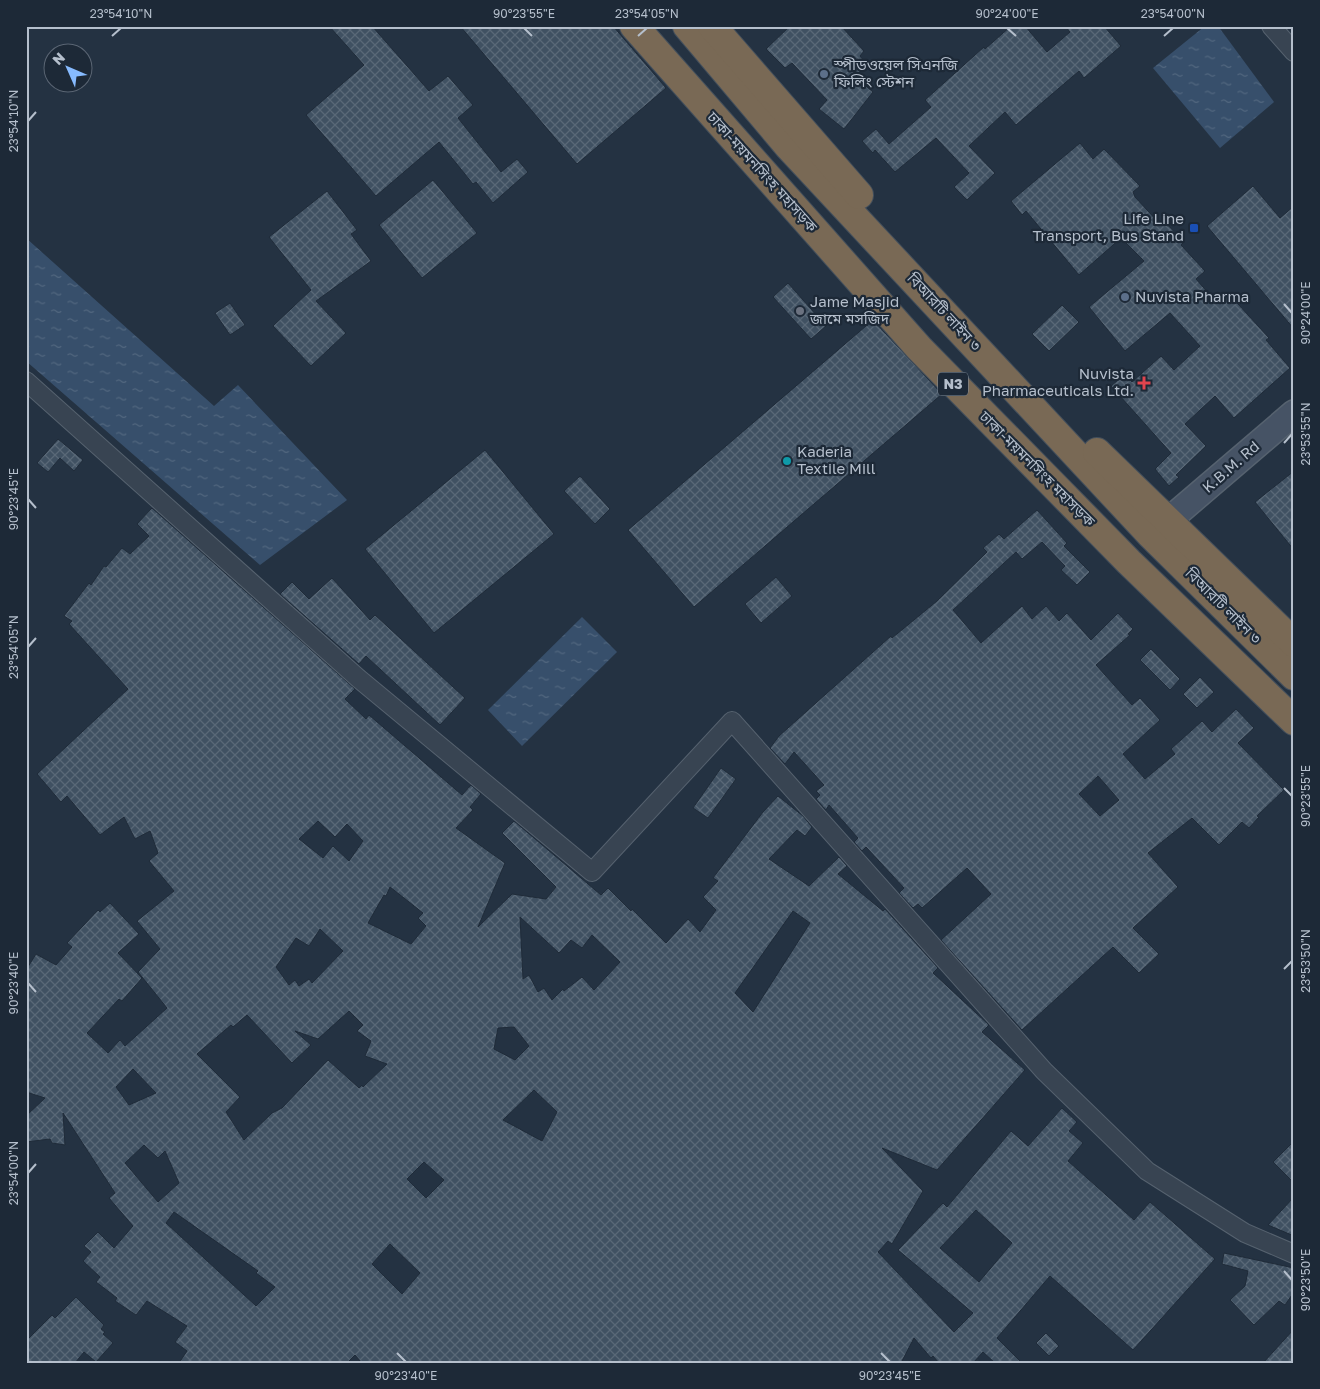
<svg xmlns="http://www.w3.org/2000/svg" width="1320" height="1389" viewBox="0 0 1320 1389" font-family="'Golos Text','Noto Sans Bengali',sans-serif">
<style>
.water{fill:url(#water-ripples)}
.building{fill:url(#building-cross-hatch);stroke:#1f2b39;fill-rule:evenodd}
.lines{fill:none;stroke-linecap:round;stroke-linejoin:round}
.street-casing{stroke:#56626f;stroke-width:20}
.secondary-casing{stroke:#56626f;stroke-width:28}
.highway-casing{stroke:#434f5c;stroke-width:30}
.street{stroke:#384452;stroke-width:18}
.secondary{stroke:#465365;stroke-width:25}
.highway{stroke:#796955;stroke-width:28}
.ticks{fill:none;stroke:#b5bfcc;stroke-width:2}
.service-dot{fill:#5c6f8a;stroke:#1d2937;stroke-width:2}
.transit-dot{fill:#1a4fb4;stroke:#1d2937;stroke-width:2}
.worship-dot{fill:#6b7280;stroke:#1d2937;stroke-width:2}
.health-dot{fill:#e0444e;stroke:#1d2937;stroke-width:2}
.culture-dot{fill:#0f9aa8;stroke:#1d2937;stroke-width:2}
.labels{text-anchor:middle;stroke-width:4.5;stroke-linejoin:round;paint-order:stroke}
.shield{fill:#1d2937;stroke:#87929f;stroke-width:1}
.shield-label{font-size:14px;font-weight:bold;fill:#b5bfcc}
.poi-label{font-size:15px;fill:#b5bfcc;stroke:#1d2937;text-anchor:start}
.street-label{font-size:15px;fill:#b5bfcc;stroke:#1d2937}
.neatline{fill:none;stroke:#b5bfcc;stroke-width:2}
.ticks-label{font-size:12px;text-anchor:middle;fill:#b5bfcc}
</style>
<defs>
<pattern id="water-ripples" width="26" height="14" patternUnits="userSpaceOnUse" patternTransform="scale(1.25)"><rect width="26" height="14" fill="#374f6b"/><path d="M2 4q2-2 4 0t4 0M15 11q2-2 4 0t4 0" fill="none" stroke="#52677f"/></pattern>
<pattern id="building-cross-hatch" width="8" height="8" patternUnits="userSpaceOnUse" patternTransform="scale(1.25)"><rect width="8" height="8" fill="#405162"/><path d="M0 0l8 8M0 8l8-8" fill="none" stroke="#596877"/></pattern>
</defs>
<rect width="100%" height="100%" fill="#243242"/>
<!-- water -->
<g class="water">
<polygon points="1205,26 1218,26 1274,102 1220,148 1153,68"/>
<polygon points="26,238 214,406 238,385 347,500 260,565 26,361"/>
<polygon points="582,617 617,652 522,746 488,710"/>
</g>
<!-- building -->
<g class="building">
<polygon points="329,26 372,26 429,91 448,76 473,105 458,118 501,172 517,159 528,172 493,203 476,182 473,184 439,142 376,196 306,115 364,65"/>
<polygon points="460,26 613,26 666,88 577,164"/>
<polygon points="790,26 841,26 864,51 860,56 868,66 854,76 873,92 844,129 819,109 827,100 792,63 785,68 766,49"/>
<polygon points="1011,26 1025,26 1047,52 1070,32 1065,26 1104,26 1121,46 1084,78 1079,71 1016,125 1005,112 969,146 995,173 967,200 954,187 969,173 936,138 895,172 875,150 873,153 862,141 876,129 889,144 931,107 925,100 984,47 985,49"/>
<polygon points="1080,143 1093,159 1104,149 1140,186 1133,192 1135,197 1160,224 1163,220 1184,242 1181,245 1205,271 1196,279 1217,303 1228,293 1269,338 1266,340 1290,368 1234,418 1215,396 1185,424 1206,446 1176,475 1179,477 1169,486 1155,469 1171,453 1111,386 1125,374 1132,382 1161,356 1174,370 1200,346 1170,313 1125,351 1089,307 1144,261 1121,238 1079,275 1026,211 1022,215 1011,201"/>
<polygon points="433,180 477,233 422,278 379,225"/>
<polygon points="1253,186 1280,218 1294,206 1294,329 1207,226"/>
<polygon points="327,191 357,230 351,234 371,261 316,301 346,333 311,366 273,326 311,290 269,237"/>
<polygon points="788,283 826,326 811,339 773,297"/>
<polygon points="230,303 245,325 230,335 215,313"/>
<polygon points="1062,305 1079,322 1049,351 1032,334"/>
<polygon points="873,320 942,394 694,607 628,530"/>
<polygon points="58,439 83,460 74,471 60,458 48,472 37,463"/>
<polygon points="485,450 554,534 434,633 365,549"/>
<polygon points="1294,471 1294,550 1255,502"/>
<polygon points="580,476 610,509 595,524 564,491"/>
<path d="M 152,508 L 355,689 L 345,699 L 366,719 L 369,715 L 462,795 L 471,785 L 481,794 L 470,807 L 473,810 L 456,828 L 505,863 L 478,927 L 512,894 L 546,899 L 556,887 L 502,833 L 514,821 L 601,895 L 608,888 L 631,911 L 632,909 L 666,943 L 688,919 L 700,932 L 716,910 L 703,897 L 718,881 L 713,878 L 763,812 L 778,796 L 803,816 L 812,827 L 805,836 L 797,830 L 769,859 L 809,886 L 839,857 L 847,866 L 838,874 L 883,911 L 885,909 L 938,968 L 933,973 L 989,1025 L 982,1032 L 1025,1070 L 937,1170 L 882,1148 L 923,1191 L 892,1244 L 888,1241 L 878,1252 L 954,1332 L 973,1313 L 898,1250 L 943,1203 L 947,1207 L 1011,1131 L 1028,1146 L 1062,1108 L 1077,1122 L 1069,1131 L 1083,1143 L 1068,1161 L 1134,1220 L 1150,1202 L 1215,1259 L 1133,1350 L 1050,1276 L 997,1338 L 1022,1363 L 995,1363 L 983,1352 L 973,1363 L 939,1363 L 933,1356 L 931,1358 L 914,1338 L 901,1363 L 362,1363 L 355,1355 L 347,1363 L 179,1363 L 187,1351 L 175,1342 L 187,1326 L 147,1301 L 136,1315 L 115,1301 L 117,1298 L 96,1282 L 100,1277 L 83,1261 L 91,1252 L 84,1246 L 98,1232 L 114,1248 L 133,1226 L 109,1198 L 115,1193 L 63,1113 L 65,1145 L 52,1143 L 50,1139 L 26,1142 L 26,1116 L 45,1098 L 26,1092 L 26,970 L 36,954 L 56,965 L 72,947 L 67,943 L 98,910 L 100,912 L 110,903 L 139,934 L 118,953 L 142,978 L 122,1001 L 119,999 L 87,1033 L 108,1053 L 120,1040 L 125,1046 L 167,1008 L 138,972 L 160,949 L 137,921 L 174,891 L 149,861 L 158,853 L 150,831 L 135,839 L 124,817 L 100,835 L 67,796 L 61,802 L 37,774 L 128,689 L 69,624 L 72,621 L 64,616 L 89,583 L 91,585 L 104,566 L 106,567 L 122,548 L 130,554 L 149,536 L 137,524 ZM 318,821 L 335,837 L 347,824 L 363,841 L 349,861 L 333,846 L 323,858 L 299,839 ZM 390,887 L 423,913 L 418,918 L 426,926 L 411,944 L 368,923 L 384,895 L 386,896 ZM 793,911 L 810,923 L 753,1012 L 735,993 ZM 520,917 L 559,953 L 571,940 L 582,948 L 592,935 L 620,962 L 594,990 L 582,977 L 564,991 L 563,989 L 552,1000 L 544,988 L 538,992 L 529,975 L 523,979 ZM 320,929 L 343,951 L 312,983 L 309,979 L 299,986 L 295,980 L 289,985 L 276,967 L 296,938 L 309,946 ZM 349,1011 L 363,1025 L 357,1031 L 371,1041 L 365,1056 L 387,1064 L 363,1087 L 362,1085 L 359,1088 L 328,1060 L 282,1108 L 272,1113 L 244,1140 L 226,1112 L 240,1097 L 197,1054 L 231,1025 L 233,1027 L 247,1015 L 292,1063 L 311,1045 L 295,1031 L 318,1039 ZM 514,1027 L 529,1046 L 515,1060 L 494,1049 L 498,1028 ZM 133,1069 L 156,1093 L 129,1105 L 116,1087 ZM 534,1090 L 557,1112 L 542,1141 L 503,1120 ZM 144,1145 L 158,1158 L 165,1151 L 179,1183 L 158,1202 L 125,1163 ZM 424,1162 L 444,1180 L 426,1198 L 407,1179 ZM 976,1210 L 1012,1243 L 979,1282 L 940,1248 ZM 174,1212 L 258,1271 L 256,1273 L 275,1287 L 256,1306 L 166,1223 ZM 390,1244 L 420,1273 L 402,1294 L 372,1264 Z"/>
<path d="M 1037,510 L 1067,543 L 1064,546 L 1090,572 L 1077,585 L 1061,570 L 1065,566 L 1042,542 L 1022,559 L 1016,552 L 953,610 L 981,643 L 1022,606 L 1032,619 L 1046,606 L 1059,621 L 1067,613 L 1091,640 L 1118,613 L 1133,629 L 1128,634 L 1130,635 L 1096,665 L 1132,705 L 1140,698 L 1160,720 L 1123,754 L 1145,779 L 1175,754 L 1171,749 L 1202,721 L 1212,732 L 1236,709 L 1254,728 L 1238,743 L 1284,790 L 1257,816 L 1259,817 L 1249,828 L 1242,822 L 1219,845 L 1192,818 L 1148,853 L 1178,887 L 1133,928 L 1159,954 L 1139,973 L 1113,947 L 1022,1030 L 941,940 L 991,894 L 967,868 L 922,908 L 918,904 L 913,908 L 899,893 L 904,888 L 866,847 L 862,851 L 854,842 L 858,838 L 829,805 L 826,810 L 816,799 L 820,795 L 816,791 L 824,785 L 794,752 L 785,764 L 770,748 L 779,736 L 891,636 L 892,638 L 937,601 L 987,552 L 983,548 L 999,534 L 1004,539 ZM 1098,776 L 1119,800 L 1100,816 L 1079,794 Z"/>
<polygon points="776,577 792,596 761,623 745,604"/>
<polygon points="332,578 370,620 375,615 465,698 440,725 366,656 359,664 280,594 292,582 309,599"/>
<polygon points="1151,649 1180,679 1170,690 1140,660"/>
<polygon points="1200,677 1214,692 1197,708 1183,694"/>
<polygon points="721,768 736,779 708,818 693,808"/>
<polygon points="1294,1141 1294,1183 1273,1162"/>
<polygon points="1294,1197 1294,1236 1268,1225"/>
<polygon points="1224,1253 1294,1268 1294,1292 1285,1305 1279,1301 1254,1325 1230,1300 1245,1286 1248,1271 1222,1264"/>
<polygon points="76,1297 104,1325 101,1329 105,1332 103,1334 113,1343 96,1362 84,1352 75,1363 26,1363 26,1341 52,1315 55,1318"/>
<polygon points="1294,1329 1294,1363 1263,1363"/>
<polygon points="1046,1333 1059,1346 1049,1356 1036,1343"/>
</g>
<g class="lines">
<!-- street casing -->
<g class="street-casing">
<g id="street">
<polyline points="1271,26 1294,52"/>
<polyline points="26,381 358,678 592,872 732,721 1044,1071 1147,1171 1245,1233 1294,1254"/>
</g>
</g>
<!-- secondary casing -->
<g class="secondary-casing">
<polyline id="secondary" points="1169,520 1294,413"/>
</g>
<!-- highway casing -->
<g class="highway-casing">
<g id="highway">
<polyline points="634,26 919,348 1129,562 1294,721"/>
<polyline points="687,26 789,147 1150,534 1294,676"/>
<polyline points="712,26 859,195"/>
<polyline points="1097,452 1294,643"/>
</g>
</g>
<!-- street -->
<use href="#street" class="street"/>
<!-- secondary -->
<use href="#secondary" class="secondary"/>
<!-- highway -->
<use href="#highway" class="highway"/>
</g>
<!-- ticks -->
<path class="ticks" d="M 524,28 L 532,36M 1007,28 L 1016,36M 112,36 L 121,28M 638,36 L 647,28M 1164,36 L 1173,28M 28,121 L 36,112M 1284,304 L 1292,313M 1284,443 L 1292,434M 28,499 L 36,508M 28,647 L 36,638M 1284,788 L 1292,796M 1284,969 L 1292,961M 28,983 L 36,992M 28,1173 L 36,1164M 1284,1271 L 1292,1280M 397,1353 L 406,1362M 881,1353 L 890,1362"/>
<!-- markers -->
<g class="service-dot">
<circle cx="824" cy="74" r="5"/>
<circle cx="1125" cy="297" r="5"/>
</g>
<rect class="transit-dot" x="1189" y="223" width="10" height="10" rx="2.5"/>
<circle class="worship-dot" cx="800" cy="311" r="5"/>
<path class="health-dot" d="M1141.5 375.5h5v5h5v5h-5v5h-5v-5h-5v-5h5z"/>
<circle class="culture-dot" cx="787" cy="461" r="5"/>
<g class="labels">
<!-- shield labels -->
<rect class="shield" x="938" y="372.5" width="30" height="23" rx="4"/>
<g class="shield-label">
<text x="953" y="389">N3</text>
</g>
<!-- poi labels -->
<g class="poi-label">
<text x="834" y="70">স্পীডওয়েল সিএনজি<tspan x="834" dy="17">ফিলিং স্টেশন</tspan></text>
<text x="1184" y="224" text-anchor="end">Life Line<tspan x="1184" dy="17">Transport, Bus Stand</tspan></text>
<text x="1135" y="302">Nuvista Pharma</text>
<text x="810" y="307">Jame Masjid<tspan x="810" dy="17">জামে মসজিদ</tspan></text>
<text x="1134" y="379" text-anchor="end">Nuvista<tspan x="1134" dy="17">Pharmaceuticals Ltd.</tspan></text>
<text x="797" y="457">Kaderia<tspan x="797" dy="17">Textile Mill</tspan></text>
</g>
<!-- street labels -->
<g class="street-label">
<text transform="translate(762 172) rotate(48)" y="5">ঢাকা-ময়মনসিংহ মহাসড়ক</text>
<text transform="translate(944 312) rotate(47)" y="5">বিআরটি লাইন ৩</text>
<text transform="translate(1231 467) rotate(-41)" y="5">K.B.M. Rd</text>
<text transform="translate(1037 469) rotate(45)" y="5">ঢাকা-ময়মনসিংহ মহাসড়ক</text>
<text transform="translate(1223 606) rotate(45)" y="5">বিআরটি লাইন ৩</text>
</g>
</g>
<!-- border -->
<rect width="1320" height="1389" fill="none" stroke="#1d2937" stroke-width="55"/>
<!-- north arrow -->
<g transform="translate(68 68) rotate(315)"><circle r="24" fill="#1d2937" stroke="#5a6573"/>
<path d="M0-4L9 19L0 12L-9 19Z" fill="#87bbff"/>
<text y="-8" font-size="14" font-weight="bold" text-anchor="middle" fill="#b5bfcc">N</text>
</g>
<rect x="28" y="28" width="1264" height="1334" class="neatline"/>
<g class="ticks-label">
<text x="121" y="18">23°54'10"N</text>
<text x="524" y="18">90°23'55"E</text>
<text x="647" y="18">23°54'05"N</text>
<text x="1007" y="18">90°24'00"E</text>
<text x="1173" y="18">23°54'00"N</text>
<text transform="translate(14 121) rotate(-90)" y="4">23°54'10"N</text>
<text transform="translate(1306 313) rotate(-90)" y="4">90°24'00"E</text>
<text transform="translate(1306 434) rotate(-90)" y="4">23°53'55"N</text>
<text transform="translate(14 499) rotate(-90)" y="4">90°23'45"E</text>
<text transform="translate(14 647) rotate(-90)" y="4">23°54'05"N</text>
<text transform="translate(1306 796) rotate(-90)" y="4">90°23'55"E</text>
<text transform="translate(1306 961) rotate(-90)" y="4">23°53'50"N</text>
<text transform="translate(14 983) rotate(-90)" y="4">90°23'40"E</text>
<text transform="translate(14 1173) rotate(-90)" y="4">23°54'00"N</text>
<text transform="translate(1306 1280) rotate(-90)" y="4">90°23'50"E</text>
<text x="406" y="1380">90°23'40"E</text>
<text x="890" y="1380">90°23'45"E</text>
</g>
</svg>
